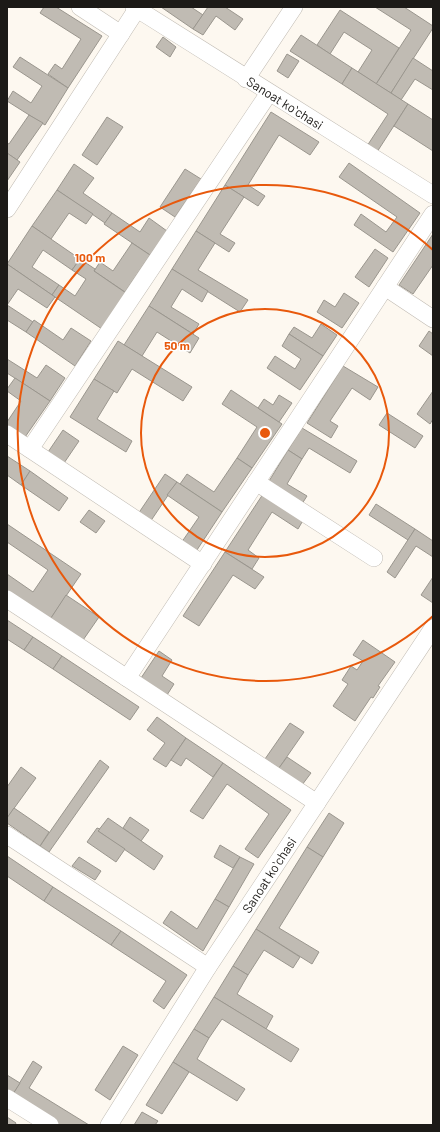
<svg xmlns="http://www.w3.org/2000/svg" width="440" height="1132" viewBox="0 0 440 1132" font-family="Barlow,sans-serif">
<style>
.building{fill:#c0bbb3;stroke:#9a968e}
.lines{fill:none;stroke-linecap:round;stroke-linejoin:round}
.minor-casing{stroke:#c0bbb3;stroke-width:18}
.minor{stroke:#fff;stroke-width:17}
.ring{fill:none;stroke:#e8590c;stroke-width:2}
.labels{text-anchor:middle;stroke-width:3;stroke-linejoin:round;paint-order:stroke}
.street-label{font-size:13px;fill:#1c1a17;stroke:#fff}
.centre{fill:#e8590c;stroke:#fff;stroke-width:2}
.ring-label{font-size:12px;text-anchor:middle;font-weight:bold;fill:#e8590c;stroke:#fff;stroke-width:3;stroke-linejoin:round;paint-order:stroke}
</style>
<rect width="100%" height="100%" fill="#fdf8f0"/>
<!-- building -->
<g class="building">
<polygon points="44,7 56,7 102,36 68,88 48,74 55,64 62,69 81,39 40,13"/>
<polygon points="161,7 191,7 203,15 193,29"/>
<polygon points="208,7 225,7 243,19 235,30 216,16 203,35 193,29"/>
<polygon points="375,7 404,7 433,26 433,28 391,93 376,84 411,30"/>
<polygon points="340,10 399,48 376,84 358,72 372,50 344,32 330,54 317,45"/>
<polygon points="301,35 352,68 342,84 290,51"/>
<polygon points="163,37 176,47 170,57 156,47"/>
<polygon points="287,54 299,61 288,78 277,71"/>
<polygon points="20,57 68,88 45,125 7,101 13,91 31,103 42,86 13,67"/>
<polygon points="413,58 433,71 433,90 415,79 401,100 391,93"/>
<polygon points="352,68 408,104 377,152 367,146 388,114 342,84"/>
<polygon points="408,104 433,120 433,151 394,126"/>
<polygon points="271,112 319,142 310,155 279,135 248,185 265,196 258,206 225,185"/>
<polygon points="29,115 43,123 17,160 7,153 7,143 9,144"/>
<polygon points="107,117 123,127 97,165 82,155"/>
<polygon points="7,153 20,162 7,181"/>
<polygon points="349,163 420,213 393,252 354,225 361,214 386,232 397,217 339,177"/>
<polygon points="74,164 94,178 83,193 112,213 105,223 57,190"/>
<polygon points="185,169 201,179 175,217 160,207"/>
<polygon points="225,185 244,197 220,234 235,243 229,252 196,231"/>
<polygon points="57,190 93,214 86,224 69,213 51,239 32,226"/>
<polygon points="112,213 140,232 149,218 167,231 150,255 104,224"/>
<polygon points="32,226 80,259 72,270 43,250 32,267 59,285 52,295 7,264"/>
<polygon points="196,231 215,243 198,270 248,300 240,312 172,269"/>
<polygon points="433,234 433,265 413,294 399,285"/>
<polygon points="132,243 150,255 125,292 94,271 100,262 113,271"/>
<polygon points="375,249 388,258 369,287 355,277"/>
<polygon points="80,259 95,269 94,271 126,293 102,329 52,295 59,285 75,296 86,279 72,270"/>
<polygon points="7,264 55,297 47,308 18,289 7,305 33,322 26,332 7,320"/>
<polygon points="172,269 208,291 202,302 182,289 171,307 199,324 193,334 149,306"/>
<polygon points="344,293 359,303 342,328 317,312 324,300 335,307"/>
<polygon points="149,306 199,338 190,353 157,332 142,356 124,345"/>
<polygon points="34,320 63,340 71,328 91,341 75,366 26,332"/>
<polygon points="321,324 337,335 323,356 289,334 294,327 312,338"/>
<polygon points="429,331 433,334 433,356 419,346"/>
<polygon points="289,334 323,356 300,390 267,368 275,356 295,369 301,359 282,346"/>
<polygon points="118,341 192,387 183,401 132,369 117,393 94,379"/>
<polygon points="7,359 37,378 46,365 65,378 50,401 7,373"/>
<polygon points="343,366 378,387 370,400 352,388 330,421 338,426 331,438 307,423"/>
<polygon points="15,378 50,401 23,440 7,429 7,422 21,401 7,391 7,389"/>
<polygon points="94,379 114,391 97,419 132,441 126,452 70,417"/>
<polygon points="231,390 282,424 252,468 237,458 257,427 222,404"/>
<polygon points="433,391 433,419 430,424 417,414"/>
<polygon points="279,395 292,403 279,422 258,408 264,399 273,405"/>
<polygon points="387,413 423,436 415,448 379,425"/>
<polygon points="302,428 357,461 350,473 309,448 302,459 288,450"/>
<polygon points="63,430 79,441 62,466 46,455"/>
<polygon points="288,450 302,459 287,484 307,496 300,507 266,486"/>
<polygon points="7,456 30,471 21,485 7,475"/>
<polygon points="237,458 252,468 222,512 180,484 187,474 214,492"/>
<polygon points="30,471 68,498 59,511 21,485"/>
<polygon points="165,474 177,482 148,525 136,517"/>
<polygon points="177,482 222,512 193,556 179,546 199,517 167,495"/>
<polygon points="265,491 305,517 298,529 272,512 248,550 259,558 252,569 225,552"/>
<polygon points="376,504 415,529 408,540 369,515"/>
<polygon points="89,510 105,521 96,533 80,522"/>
<polygon points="7,524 81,574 49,621 7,592 7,574 33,592 48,570 7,542"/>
<polygon points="415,529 433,541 433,557 416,546 395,578 387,572"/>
<polygon points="225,552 264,577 255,589 233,575 199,626 183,616"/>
<polygon points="433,577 433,603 421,595"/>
<polygon points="66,595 99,617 81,643 49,621"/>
<polygon points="7,620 33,637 24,650 7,639"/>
<polygon points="33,637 62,656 53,669 24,650"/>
<polygon points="363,640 395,662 378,686 380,687 373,698 371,697 355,721 333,706 348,684 342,680 351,666 357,670 363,661 353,655"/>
<polygon points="159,651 172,660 162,676 174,684 167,695 141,678"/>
<polygon points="62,656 139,707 130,720 53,669"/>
<polygon points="157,717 186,738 166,767 153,759 165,743 147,730"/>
<polygon points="290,723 304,732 279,768 265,759"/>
<polygon points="186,738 223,763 213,777 186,758 181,766 171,760"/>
<polygon points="287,757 311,773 302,785 279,768"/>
<polygon points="100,760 109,767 49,852 40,846"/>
<polygon points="223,763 291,810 258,858 245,849 269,814 227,784 203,819 190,811"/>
<polygon points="21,767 36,778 7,818 7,787"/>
<polygon points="14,808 49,832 40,846 7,823 7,818"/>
<polygon points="329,813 344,823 323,857 307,847"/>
<polygon points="130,817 149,830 141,841 123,828"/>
<polygon points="108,818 163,856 154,870 98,831"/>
<polygon points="97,828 100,829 98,831 125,849 116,862 87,842"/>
<polygon points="220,845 240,857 233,868 214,857"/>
<polygon points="307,847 323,857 279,928 319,952 312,964 256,929"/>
<polygon points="7,856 53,887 44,901 7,876"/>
<polygon points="79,857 101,871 95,880 72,866"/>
<polygon points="240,857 254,864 229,907 215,899"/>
<polygon points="53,887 121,931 111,945 44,901"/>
<polygon points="215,899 229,907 203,951 163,923 171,911 197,929"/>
<polygon points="256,929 300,957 293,968 264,950 248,975 233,966"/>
<polygon points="121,931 187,975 164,1009 153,1001 166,981 111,945"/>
<polygon points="233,966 248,975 237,994 273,1016 266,1029 214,997"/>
<polygon points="214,997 299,1049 291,1062 222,1019 209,1038 194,1029"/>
<polygon points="194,1029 209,1038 197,1059 245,1089 237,1101 173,1062"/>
<polygon points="123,1046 138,1055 110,1100 95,1090"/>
<polygon points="33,1061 42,1067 29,1088 89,1125 56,1125 11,1097"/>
<polygon points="173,1062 189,1072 162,1114 146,1105"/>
<polygon points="7,1075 20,1083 11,1097 7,1094"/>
<polygon points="142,1112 158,1121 155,1125 134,1125"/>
<polygon points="7,1117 16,1123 15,1125 7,1125"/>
</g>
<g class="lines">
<!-- minor casing -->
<g class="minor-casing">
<g id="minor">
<polyline points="80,7 121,34"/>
<polyline points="134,7 433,195"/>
<polyline points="246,79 294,7"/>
<polyline points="7,209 137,9"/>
<polyline points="433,214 385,287 433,319"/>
<polyline points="7,434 203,564"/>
<polyline points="30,449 269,93"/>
<polyline points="256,482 374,558"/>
<polyline points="7,599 317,803"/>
<polyline points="127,678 385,287"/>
<polyline points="7,835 208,967"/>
<polyline points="7,1098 50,1125"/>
<polyline points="109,1125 208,967 433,628"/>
</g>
</g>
<!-- minor -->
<use href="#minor" class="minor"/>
</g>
<!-- distance rings -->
<g class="ring">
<circle cx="265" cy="433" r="124"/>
<path d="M433 616A248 248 0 1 1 433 250"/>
</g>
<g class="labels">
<!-- street labels -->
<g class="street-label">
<text transform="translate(285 103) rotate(32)" y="5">Sanoat koʻchasi</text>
<text transform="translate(269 875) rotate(-57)" y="5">Sanoat koʻchasi</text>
</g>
</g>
<circle cx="265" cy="433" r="6" class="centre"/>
<g class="ring-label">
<text x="90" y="262">100 m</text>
<text x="177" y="350">50 m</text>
</g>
<!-- border -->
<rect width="440" height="1132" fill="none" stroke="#1c1a17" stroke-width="16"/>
</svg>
